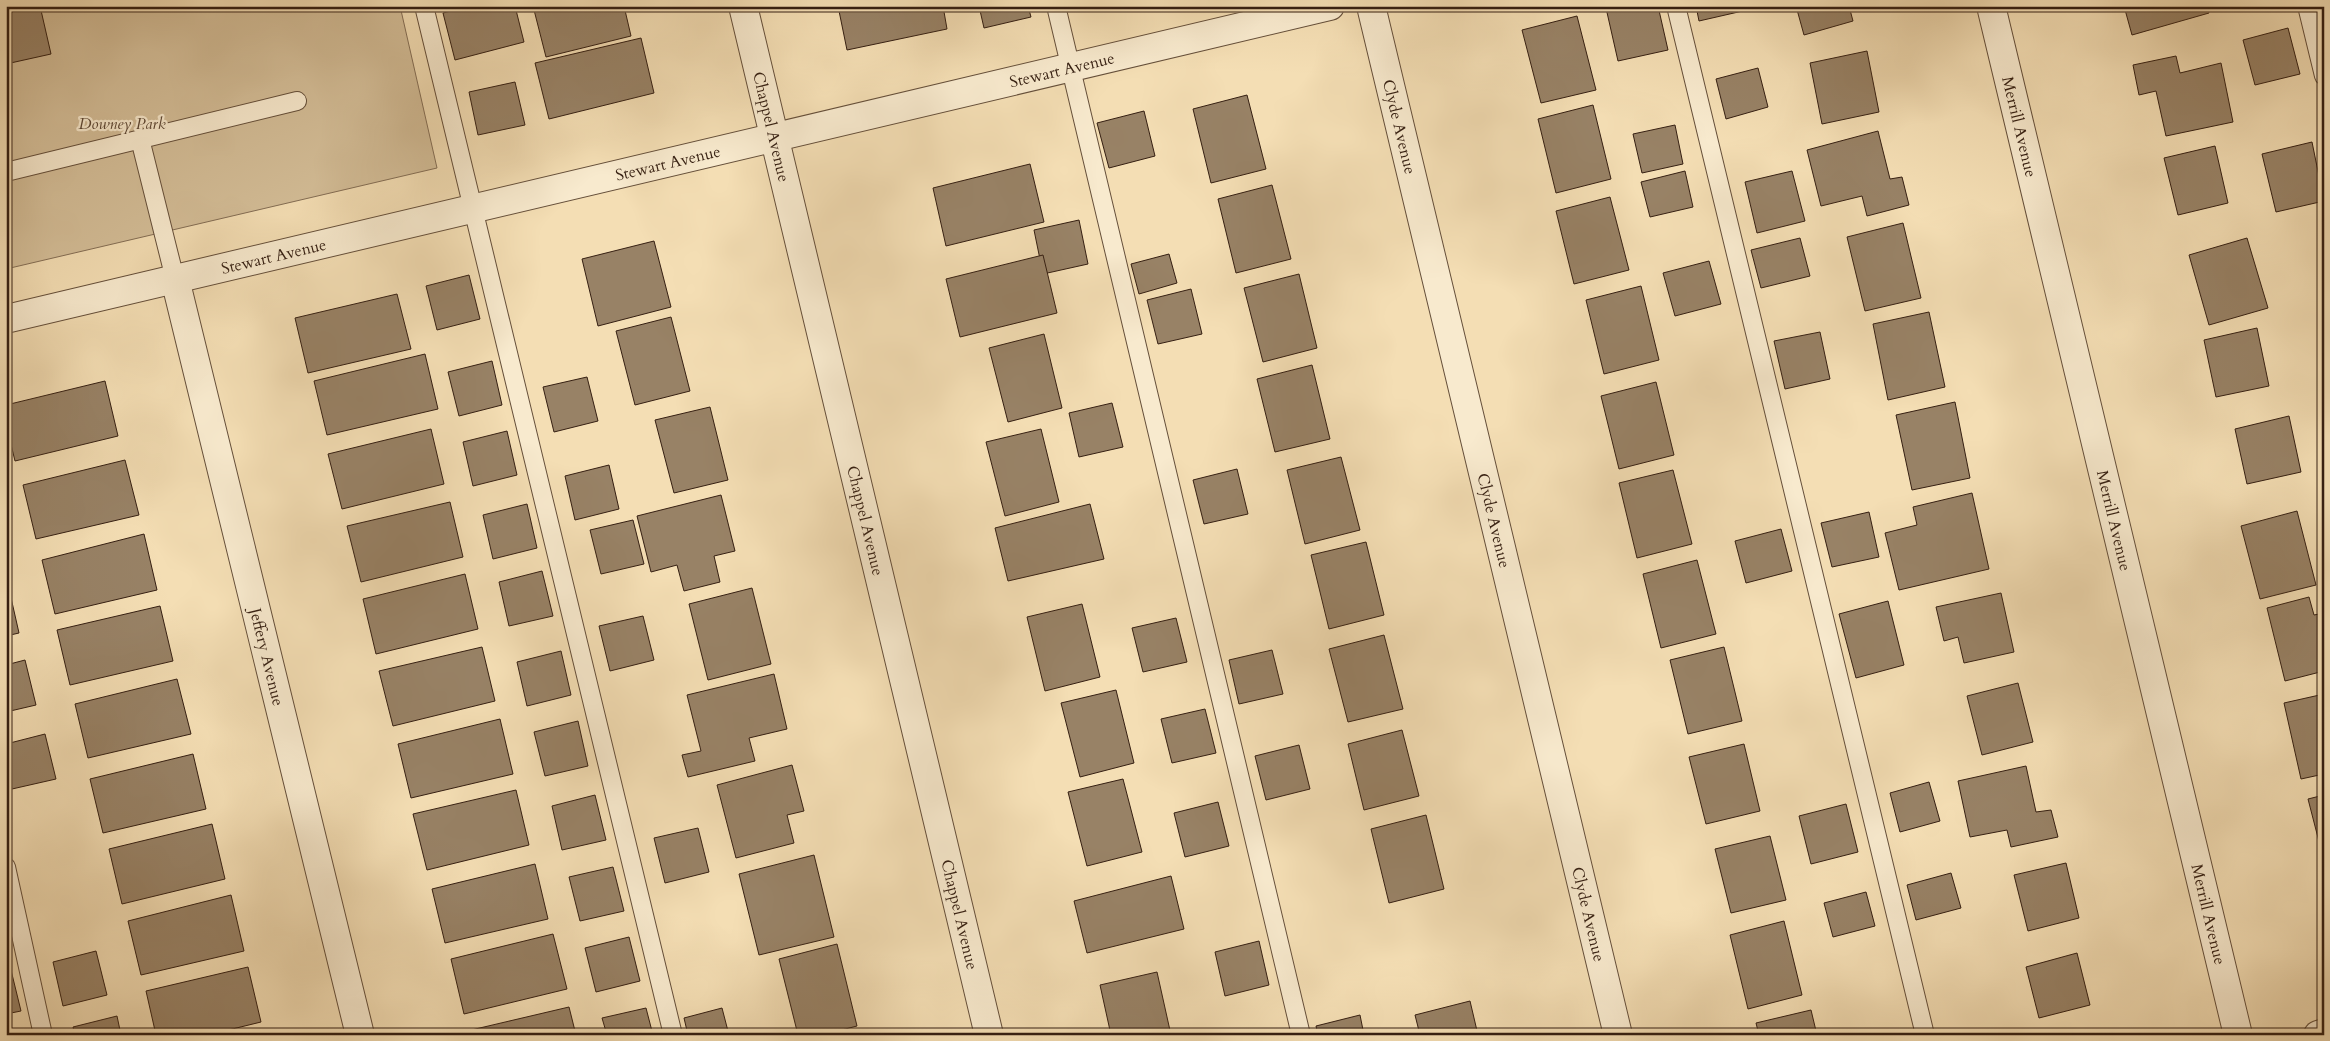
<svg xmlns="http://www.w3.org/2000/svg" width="2330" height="1041" viewBox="0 0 2330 1041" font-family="Cardo,serif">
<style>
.green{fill:#d4be98;stroke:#846e55}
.building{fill:#988266;stroke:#351f12}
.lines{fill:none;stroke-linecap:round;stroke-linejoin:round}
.service-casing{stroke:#654f3a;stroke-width:20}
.minor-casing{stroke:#654f3a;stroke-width:30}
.service{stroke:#f8eace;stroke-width:18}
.minor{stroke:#f8eace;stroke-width:28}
.labels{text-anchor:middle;stroke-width:4.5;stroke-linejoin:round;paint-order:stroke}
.street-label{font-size:16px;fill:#351f12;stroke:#f8eace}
.park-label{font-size:16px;font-style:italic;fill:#5d4734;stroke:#f8eace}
</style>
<rect width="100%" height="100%" fill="#f4deb4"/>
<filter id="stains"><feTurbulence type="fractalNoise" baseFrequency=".004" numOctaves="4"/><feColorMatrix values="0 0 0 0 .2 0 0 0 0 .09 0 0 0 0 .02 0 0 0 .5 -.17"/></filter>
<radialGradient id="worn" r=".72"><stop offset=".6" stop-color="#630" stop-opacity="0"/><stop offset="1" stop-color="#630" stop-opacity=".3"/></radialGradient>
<!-- green -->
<polygon class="green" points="6,6 400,6 437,168 6,269"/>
<!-- building -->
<g class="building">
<polygon points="6,6 40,6 51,54 6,64"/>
<polygon points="470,6 515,6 524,42 455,60 443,13"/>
<polygon points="533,6 624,6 631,36 546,57"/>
<polygon points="838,6 943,6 947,29 847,50"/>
<polygon points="979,6 1028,6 1031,17 984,28"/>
<polygon points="1612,6 1658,6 1668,50 1618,61 1606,8"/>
<polygon points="1696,6 1746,6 1747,10 1699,21"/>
<polygon points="1796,6 1849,6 1853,21 1804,35"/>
<polygon points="2124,6 2207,6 2209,13 2132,35"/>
<polygon points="1577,16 1596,90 1541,103 1522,30"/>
<polygon points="2288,28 2300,74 2255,85 2243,40"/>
<polygon points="641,38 654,93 549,119 535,63"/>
<polygon points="1867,51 1879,112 1822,124 1810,63"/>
<polygon points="2176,56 2180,73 2221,63 2233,122 2166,136 2156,91 2139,95 2133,65"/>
<polygon points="1758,68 1768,107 1726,119 1716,79"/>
<polygon points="515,82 525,125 478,135 469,92"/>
<polygon points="1247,95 1266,169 1211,183 1193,109"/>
<polygon points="1593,105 1611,179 1556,193 1538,119"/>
<polygon points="1144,111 1155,156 1109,168 1097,123"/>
<polygon points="1675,125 1683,164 1642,173 1633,134"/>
<polygon points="1878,131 1890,179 1902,177 1909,205 1867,216 1862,196 1821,206 1807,150"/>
<polygon points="2312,142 2324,201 2276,212 2262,154"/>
<polygon points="2215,146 2228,203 2178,215 2164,158"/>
<polygon points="1030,164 1044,222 946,246 933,188"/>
<polygon points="1685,171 1693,207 1650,217 1641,182"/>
<polygon points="1792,171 1805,221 1757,233 1745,182"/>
<polygon points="1272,185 1291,259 1236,273 1218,199"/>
<polygon points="1610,197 1629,270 1574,284 1556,211"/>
<polygon points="1079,220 1088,264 1043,274 1034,230"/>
<polygon points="1903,223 1921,298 1865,311 1847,237"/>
<polygon points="1800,238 1810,276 1761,288 1751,250"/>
<polygon points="2247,238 2268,308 2209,325 2189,255"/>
<polygon points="654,241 671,307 598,326 582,259"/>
<polygon points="1169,254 1177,283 1139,294 1131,264"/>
<polygon points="1043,255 1057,313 960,337 946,279"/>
<polygon points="1709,261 1721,304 1675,316 1663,273"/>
<polygon points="1299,274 1317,348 1263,362 1244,288"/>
<polygon points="469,275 480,319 437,330 426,286"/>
<polygon points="1641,286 1659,360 1604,374 1586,300"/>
<polygon points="1191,289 1202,334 1158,344 1147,300"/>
<polygon points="397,294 411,349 308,373 295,318"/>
<polygon points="1929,312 1945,387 1888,400 1873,324"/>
<polygon points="671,317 690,391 635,405 616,331"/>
<polygon points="2257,328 2269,386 2216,397 2204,340"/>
<polygon points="1820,332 1830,379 1785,389 1774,341"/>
<polygon points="1044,334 1062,408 1008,422 989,348"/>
<polygon points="425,354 438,409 327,435 314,381"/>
<polygon points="492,361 502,405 459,416 448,372"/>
<polygon points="1312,365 1330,439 1275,452 1257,379"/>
<polygon points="587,377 598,421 554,432 543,387"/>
<polygon points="105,381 118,436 15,461 6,424 6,405"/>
<polygon points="1656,382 1674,455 1619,469 1601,396"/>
<polygon points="1955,402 1970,478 1912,490 1896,415"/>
<polygon points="1112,403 1123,447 1079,457 1069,413"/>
<polygon points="710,407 728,480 674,493 655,420"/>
<polygon points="2289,416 2301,472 2247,484 2235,429"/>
<polygon points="431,429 444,484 342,509 328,454"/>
<polygon points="1041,429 1059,502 1005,516 986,442"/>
<polygon points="507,431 517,475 473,486 463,442"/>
<polygon points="1341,457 1360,530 1305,544 1287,470"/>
<polygon points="125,460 139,515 36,539 23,485"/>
<polygon points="609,465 619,509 575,520 565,476"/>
<polygon points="1237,469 1248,514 1204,524 1193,480"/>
<polygon points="1673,470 1692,544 1637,558 1619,483"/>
<polygon points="1972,493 1989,569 1899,590 1885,533 1917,525 1913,507"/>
<polygon points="721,495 735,551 714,556 720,582 684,591 677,565 651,572 637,516"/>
<polygon points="450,502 463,557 361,582 347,526"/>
<polygon points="527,504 537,548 493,559 483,515"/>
<polygon points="1090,504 1104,559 1008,581 995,528"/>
<polygon points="2297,511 2316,585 2260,599 2241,526"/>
<polygon points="1869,512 1879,557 1832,567 1821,523"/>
<polygon points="633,520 644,564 601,574 590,530"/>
<polygon points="1781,529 1792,571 1746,583 1735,541"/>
<polygon points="144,534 157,590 55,614 42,560"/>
<polygon points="1366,542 1384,615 1329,629 1311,555"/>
<polygon points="1697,560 1716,634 1661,648 1643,574"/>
<polygon points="542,571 553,616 509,626 499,582"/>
<polygon points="465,574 478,629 376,654 363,599"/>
<polygon points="752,588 771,664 708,680 689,604"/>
<polygon points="6,589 9,589 19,633 6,636"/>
<polygon points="2001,593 2014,652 1964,663 1958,637 1944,641 1936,607"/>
<polygon points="2309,597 2314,615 2324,613 2324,671 2285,681 2267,608"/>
<polygon points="1888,601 1904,665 1856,678 1839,614"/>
<polygon points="1082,604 1100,677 1045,691 1027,617"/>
<polygon points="160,606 173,661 70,685 57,630"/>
<polygon points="643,616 654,660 610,671 599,626"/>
<polygon points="1176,618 1187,662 1143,672 1132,628"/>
<polygon points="1384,635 1403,709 1348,722 1329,649"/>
<polygon points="482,647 495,701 393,726 379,671"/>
<polygon points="1724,647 1742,721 1688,734 1670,660"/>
<polygon points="1272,650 1283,694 1239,704 1229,660"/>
<polygon points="561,651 571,695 527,706 517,662"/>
<polygon points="25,660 36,705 6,712 6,665"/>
<polygon points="774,674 787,729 749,738 755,761 688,777 682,755 701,751 687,695"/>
<polygon points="177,679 191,734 88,758 75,704"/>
<polygon points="2018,683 2033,742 1982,755 1967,696"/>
<polygon points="1116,690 1134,763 1080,777 1061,703"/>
<polygon points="2324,694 2324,774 2301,779 2284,703"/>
<polygon points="1205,709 1216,753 1172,763 1161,719"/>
<polygon points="500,719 513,774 411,798 398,744"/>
<polygon points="578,721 588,766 545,776 534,732"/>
<polygon points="1402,730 1419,796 1364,810 1348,744"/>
<polygon points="45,734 56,779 12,789 6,766 6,744"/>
<polygon points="1744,744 1760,811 1706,824 1689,757"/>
<polygon points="1299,745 1310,789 1266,800 1255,756"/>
<polygon points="193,754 206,809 103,833 90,779"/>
<polygon points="792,765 804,811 787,815 794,843 736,858 717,785"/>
<polygon points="2026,766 2036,812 2051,810 2058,837 2011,847 2007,830 1970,837 1958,781"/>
<polygon points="1123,779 1142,852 1087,866 1068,792"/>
<polygon points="1929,782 1940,821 1900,832 1890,793"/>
<polygon points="516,790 529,845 427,870 413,814"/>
<polygon points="595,795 606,840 562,850 552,806"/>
<polygon points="2324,795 2324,861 2308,799"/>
<polygon points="1218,802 1229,846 1185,857 1174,813"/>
<polygon points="1846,804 1858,852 1811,864 1799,816"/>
<polygon points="1426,815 1444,889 1389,903 1371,829"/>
<polygon points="212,824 225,879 122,904 109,849"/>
<polygon points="698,828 709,872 665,883 654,838"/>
<polygon points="1770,836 1786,900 1731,913 1715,849"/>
<polygon points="814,855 834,937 759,955 739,874"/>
<polygon points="2066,863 2079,918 2028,931 2014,875"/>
<polygon points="535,864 548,919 445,943 432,889"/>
<polygon points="613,867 624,911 580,921 569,877"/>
<polygon points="1951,873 1961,908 1916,920 1907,885"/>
<polygon points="1171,876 1184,929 1087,953 1074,901"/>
<polygon points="1866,892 1875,926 1833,937 1824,903"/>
<polygon points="231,895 244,951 141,975 128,921"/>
<polygon points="1784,921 1802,995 1748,1009 1730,935"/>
<polygon points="553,934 567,989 464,1014 451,959"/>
<polygon points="629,937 640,981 596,992 585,948"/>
<polygon points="1259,941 1269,985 1225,996 1215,952"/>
<polygon points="837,944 857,1026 822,1035 798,1035 779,959"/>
<polygon points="96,951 107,995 63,1006 53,962"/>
<polygon points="2077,953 2090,1005 2039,1018 2026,967"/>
<polygon points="10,966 21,1011 6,1014 6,967"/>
<polygon points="248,967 261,1022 208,1035 156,1035 146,991"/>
<polygon points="1157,972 1171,1035 1111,1035 1100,985"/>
<polygon points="1470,1001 1478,1035 1420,1035 1415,1015"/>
<polygon points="569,1007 576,1035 467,1035 467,1031"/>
<polygon points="646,1008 653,1035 607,1035 602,1018"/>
<polygon points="722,1008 729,1035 688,1035 684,1018"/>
<polygon points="1811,1010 1817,1035 1759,1035 1756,1023"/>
<polygon points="1360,1015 1364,1035 1318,1035 1316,1026"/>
<polygon points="117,1016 121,1035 75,1035 73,1027"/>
</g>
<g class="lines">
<!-- service casing -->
<g class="service-casing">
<g id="service">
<polyline points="424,6 673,1035"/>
<polyline points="1056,6 1301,1035"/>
<polyline points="1676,6 1925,1035"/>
<polyline points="2307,6 2324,76"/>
<polyline points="140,139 175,279"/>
<polyline points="6,172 297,101"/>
<polyline points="6,867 43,1035"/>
</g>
</g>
<!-- minor casing -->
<g class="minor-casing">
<g id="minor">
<path id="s1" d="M 743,6 L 989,1035"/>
<path id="s2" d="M 1371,6 L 1618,1035"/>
<path id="s3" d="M 1991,6 L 2238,1035"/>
<path id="s4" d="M 175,279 L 360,1035"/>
<path id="s5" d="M 6,319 L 1330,6"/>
<polyline points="2318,1035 2324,1033"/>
</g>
</g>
<!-- service -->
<use href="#service" class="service"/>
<!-- minor -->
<use href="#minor" class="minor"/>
</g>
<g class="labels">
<!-- street labels -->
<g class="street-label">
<text dy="6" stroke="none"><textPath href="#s5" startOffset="1085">Stewart Avenue</textPath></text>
<text dy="6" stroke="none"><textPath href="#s1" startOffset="124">Chappel Avenue</textPath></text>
<text dy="6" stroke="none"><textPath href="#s2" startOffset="124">Clyde Avenue</textPath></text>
<text dy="6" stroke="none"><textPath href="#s3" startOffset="124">Merrill Avenue</textPath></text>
<text dy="6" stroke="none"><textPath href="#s5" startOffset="680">Stewart Avenue</textPath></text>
<text dy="6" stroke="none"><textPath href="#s5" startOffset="275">Stewart Avenue</textPath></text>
<text dy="6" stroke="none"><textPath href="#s2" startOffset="529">Clyde Avenue</textPath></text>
<text dy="6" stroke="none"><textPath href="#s3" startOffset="529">Merrill Avenue</textPath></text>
<text dy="6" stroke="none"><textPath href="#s1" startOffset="529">Chappel Avenue</textPath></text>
<text dy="6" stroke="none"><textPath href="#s4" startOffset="389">Jeffery Avenue</textPath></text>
<text dy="6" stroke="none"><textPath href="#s1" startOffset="934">Chappel Avenue</textPath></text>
<text dy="6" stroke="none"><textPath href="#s2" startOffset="934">Clyde Avenue</textPath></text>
<text dy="6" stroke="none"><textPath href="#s3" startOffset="934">Merrill Avenue</textPath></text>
</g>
<!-- park labels -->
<g class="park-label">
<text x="122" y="129">Downey Park</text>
</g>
</g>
<!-- margin -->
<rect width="2330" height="1041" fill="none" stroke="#f4deb4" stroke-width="25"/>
<rect x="8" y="8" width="2315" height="1026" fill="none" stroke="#351f12" stroke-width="2.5"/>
<rect x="12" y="12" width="2305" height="1016" fill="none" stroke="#351f12"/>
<rect width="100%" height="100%" filter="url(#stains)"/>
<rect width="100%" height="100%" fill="url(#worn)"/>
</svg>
